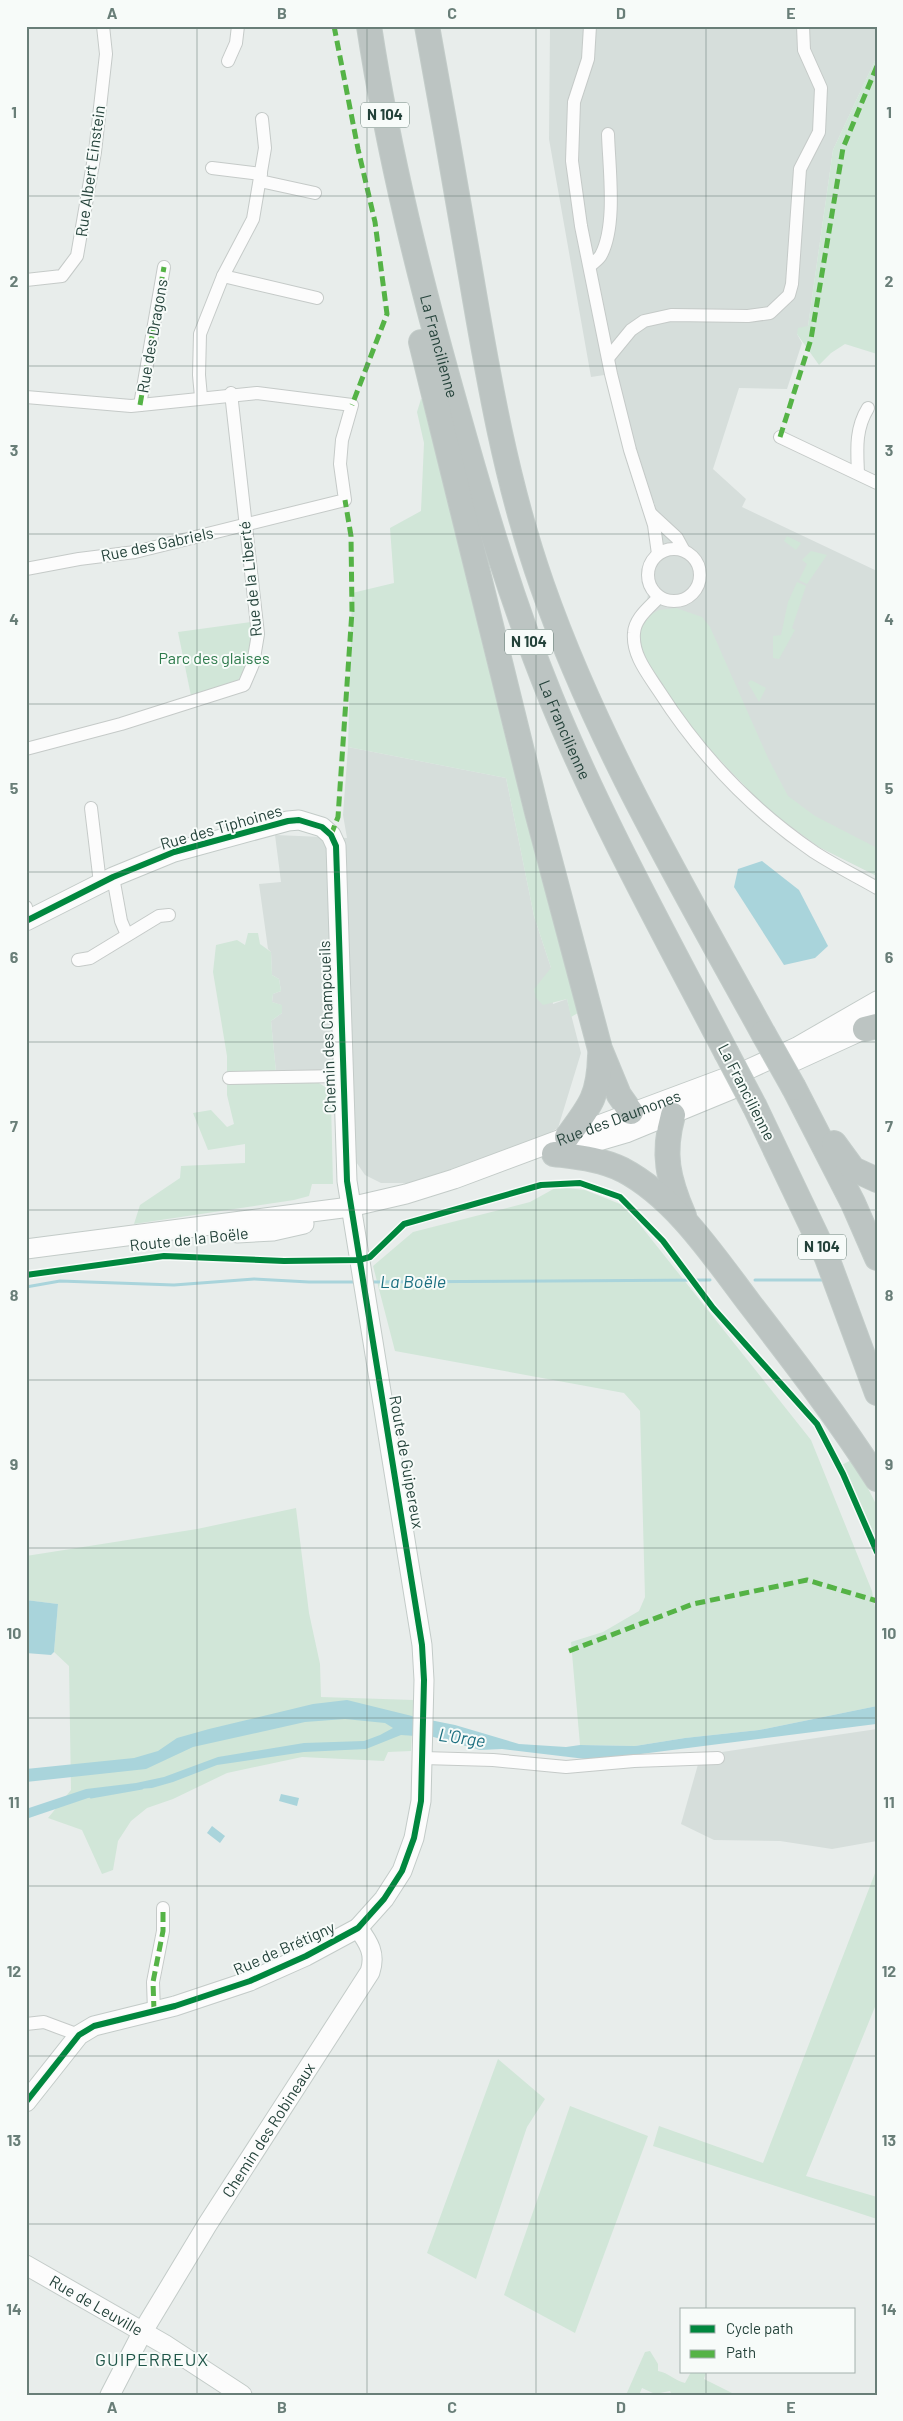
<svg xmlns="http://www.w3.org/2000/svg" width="903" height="2421" viewBox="0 0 903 2421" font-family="Barlow,sans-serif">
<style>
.built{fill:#d6dedb}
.green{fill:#d1e6d8}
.water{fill:#a9d4db}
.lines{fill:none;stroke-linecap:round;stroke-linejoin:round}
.stream{stroke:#a9d4db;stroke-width:3}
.street-casing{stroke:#c5cac8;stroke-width:14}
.secondary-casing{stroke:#c3cbc8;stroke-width:21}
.highway-casing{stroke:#c3ccc9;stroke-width:26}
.street{stroke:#fcfcfc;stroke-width:12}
.secondary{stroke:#fcfcfc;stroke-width:19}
.highway{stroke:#bcc4c2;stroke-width:24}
.highway-bridge-casing{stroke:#c3ccc9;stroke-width:26;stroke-linecap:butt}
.highway-bridge{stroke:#bcc4c2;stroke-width:24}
.quiet{stroke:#55b346;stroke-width:5;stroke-dasharray:10 5;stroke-linecap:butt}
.cycleway-casing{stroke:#f7fbf9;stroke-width:9}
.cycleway{stroke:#00873e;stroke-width:6}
.grid{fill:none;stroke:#697e78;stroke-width:1;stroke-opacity:0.55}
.labels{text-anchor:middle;stroke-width:4;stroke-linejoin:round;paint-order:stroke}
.shield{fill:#f7fbf9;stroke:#637a73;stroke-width:1}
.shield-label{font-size:15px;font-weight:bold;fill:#24423a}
.street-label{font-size:16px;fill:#24423a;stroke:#f7fbf9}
.park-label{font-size:16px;fill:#2d7a4b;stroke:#f7fbf9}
.water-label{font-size:18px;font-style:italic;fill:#1c6f80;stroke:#f7fbf9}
.neighbourhood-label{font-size:18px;letter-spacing:1px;fill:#1f5548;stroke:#f7fbf9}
.neatline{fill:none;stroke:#697e78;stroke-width:2}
.grid-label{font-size:16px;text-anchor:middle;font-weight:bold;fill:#697e78}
</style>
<rect width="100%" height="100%" fill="#e8edeb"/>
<!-- built -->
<g class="built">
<polygon points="550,26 877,26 877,56 833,150 808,326 797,334 802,343 787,389 739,388 713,469 746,499 742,507 877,571 877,876 819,847 784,822 646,617 655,504 649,496 611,374 591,377 549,139"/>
<polygon points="348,747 506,778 534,916 551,968 553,1004 567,999 581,1053 558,1128 528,1145 408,1183 381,1183 365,1175 354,1159 342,1076 276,1072 271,1021 282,1013 281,1005 272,1002 273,994 281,991 279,979 272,975 271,952 268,949 259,884 281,882 275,835 347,838 343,815"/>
<polygon points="877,1729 877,1841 832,1849 780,1841 714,1840 681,1824 699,1761 722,1761 722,1752"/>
</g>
<!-- green -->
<g class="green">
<polygon points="877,56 877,354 845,344 831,353 819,365 797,334 798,328 808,326 833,150"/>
<polygon points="421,399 428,401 578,1013 571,1017 567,999 543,1005 536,998 534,989 551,968 534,916 506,778 348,747 352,593 394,583 390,528 421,511 424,443 417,412"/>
<polygon points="787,536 801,543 796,550 784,541"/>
<polygon points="811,551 827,555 807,584 799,580 807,564 802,560"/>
<polygon points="797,582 806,586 792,628 795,630 779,659 773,658 773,636 781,635 788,602"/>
<polygon points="676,608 702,617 710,627 768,758 788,796 815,816 877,848 877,876 819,847 766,808 695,734 657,680 638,645 640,624 646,617 659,610"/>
<path d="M 251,622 C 252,642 248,665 237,682 L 191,696 L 178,632 Z"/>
<polygon points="751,680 766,688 759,702 748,683"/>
<polygon points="248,933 258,933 260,944 271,952 272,975 279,979 281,991 273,994 272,1002 282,1005 282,1013 271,1021 276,1072 319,1083 328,1089 331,1103 333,1184 312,1184 309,1196 294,1200 134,1224 140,1205 180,1178 181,1166 245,1163 245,1144 208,1150 193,1113 211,1110 227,1127 234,1124 227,1095 227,1056 213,972 216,945 237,940 245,945"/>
<polygon points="557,1187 585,1190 625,1206 811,1440 872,1591 877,1618 877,1706 759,1730 685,1738 635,1746 580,1745 571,1642 603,1632 639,1611 645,1597 640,1411 624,1393 395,1351 373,1266 413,1232 530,1202"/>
<polygon points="853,1459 877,1506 877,1540 840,1466"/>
<polygon points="296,1508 309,1613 320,1664 321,1697 414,1700 411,1751 388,1752 384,1761 302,1757 227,1773 173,1799 147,1808 131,1821 118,1841 113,1870 102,1874 82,1830 48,1818 71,1790 69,1666 54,1652 58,1604 26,1600 26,1556 197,1529"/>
<polygon points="877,1868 877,2002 806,2176 877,2197 877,2219 653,2146 659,2126 763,2163"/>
<polygon points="498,2059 545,2099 527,2127 476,2279 427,2253"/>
<polygon points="570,2106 648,2136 575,2333 504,2295"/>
<path d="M 650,2351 L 658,2364 L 658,2371 C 669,2373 674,2380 685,2383 L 691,2372 L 706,2372 L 704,2379 L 736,2395 L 672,2395 L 670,2391 L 655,2394 L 642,2388 L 639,2395 L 626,2395 L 645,2352 Z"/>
</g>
<!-- water -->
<g class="water">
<polygon points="762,861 799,890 828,946 815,958 784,965 734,887 738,869"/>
<polygon points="26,1600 58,1604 54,1652 51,1655 26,1653"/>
<polygon points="347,1700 416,1717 416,1736 401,1735 366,1749 304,1752 217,1765 173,1782 152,1788 125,1790 88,1798 26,1819 26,1809 86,1789 136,1783 164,1777 218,1757 304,1743 364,1741 380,1735 393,1728 385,1723 345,1719 305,1722 193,1747 146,1769 26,1782 26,1769 134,1758 158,1751 177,1738 209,1729 313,1704"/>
<polygon points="877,1706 876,1724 594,1760 502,1749 480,1750 430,1736 430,1720 455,1725 519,1744 566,1747 580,1745 635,1746 685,1738 759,1730"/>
<polygon points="281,1794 299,1798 297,1806 279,1801"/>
<polygon points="212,1826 225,1836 220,1843 207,1833"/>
</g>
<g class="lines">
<!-- stream -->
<g class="stream">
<polyline points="755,1280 822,1280"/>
<polyline points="370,1282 710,1280"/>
<polyline points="26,1287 60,1281 174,1285 254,1279 309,1282 357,1282"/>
<polyline points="91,1797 142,1788"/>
</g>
<!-- street casing -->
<g class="street-casing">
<g id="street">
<polyline points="590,26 588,59 574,102 572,161 581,226 611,374 630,450 654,525 658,554"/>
<polyline points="228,61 236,43 238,26"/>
<polyline points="212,168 261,174"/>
<polyline points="260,181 315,193"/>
<path d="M 590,266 C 594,262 599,259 601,255 C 617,225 609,168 608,134"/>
<polyline points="223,276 317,298"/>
<polyline points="26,280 62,276 77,256 95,152 106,54 103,26"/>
<polyline points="608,358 631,330 644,321 671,315 748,316 770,313 789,295 792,284 800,169 819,132 821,88 804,50 803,26"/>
<polyline points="26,397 131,406 257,393 352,405 342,440 340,464 345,500 135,552 79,559 26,569"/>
<polyline points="201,397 199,375 200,334 223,276 253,219 265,148 262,119"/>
<polyline points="140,405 164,267"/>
<polyline points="780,437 877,483"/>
<path d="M 858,473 C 857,450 855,429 868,408"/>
<polyline points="651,514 677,538 683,549"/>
<circle cx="674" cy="575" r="26"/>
<path d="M 659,597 C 649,608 635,618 634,633 C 632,655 648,674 659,691 C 700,755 751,809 814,852 C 834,865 856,876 877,888"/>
<polyline points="26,749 121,724 244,685 253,664 258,634 231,393"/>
<polyline points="91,808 100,883"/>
<polyline points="113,877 121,921 127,935"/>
<polyline points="26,907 28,920"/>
<polyline points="78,960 90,958 159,916 169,915"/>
<polyline points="229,1078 342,1076"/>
<polyline points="423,1758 493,1760 566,1767 634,1761 718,1758"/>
<polyline points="154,2011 153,1982 163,1931 163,1908"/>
<polyline points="26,2024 44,2022 79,2035"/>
</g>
</g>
<!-- secondary casing -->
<g class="secondary-casing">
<g id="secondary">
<polyline points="26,921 113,877 174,852 288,821 299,820 322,827 331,835 336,846 347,1181 422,1645 424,1680 421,1801 414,1838 402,1871 384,1899 358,1928 306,1956 250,1981 175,2006 94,2026 79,2035 26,2102"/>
<polyline points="795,1061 865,1029 876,1021"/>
<polyline points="558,1153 626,1133 740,1086"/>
<polyline points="237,1233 273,1231 304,1224"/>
<path id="s1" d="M 26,1249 L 350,1207 L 406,1194 L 454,1179 L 749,1069 L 797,1047 L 877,1001"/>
<path id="s2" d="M 26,2265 L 164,2344 L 242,2395"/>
<path id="s3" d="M 110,2395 L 143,2331 L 207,2225 L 370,1972 C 376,1954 369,1943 358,1928"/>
</g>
</g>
<!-- highway casing -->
<g class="highway-casing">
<g id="highway">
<path id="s4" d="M 369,26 C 389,157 421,284 457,411 C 484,508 513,605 551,698 C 601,820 665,935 726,1052"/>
<path d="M 427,26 C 442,107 456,189 470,270 C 488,376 506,483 542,585 C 597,742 683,887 763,1033"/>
<polyline points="421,342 537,812 600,1049 619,1095 631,1112"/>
<polyline points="865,1029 877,1026"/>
<polyline points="794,1088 853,1203 877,1258"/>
<polyline points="755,1107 827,1258 877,1393"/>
<path d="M 673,1115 C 662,1154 668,1179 684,1216"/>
<path d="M 567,1137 C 590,1106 599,1096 600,1056"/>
<polyline points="834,1143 853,1169 877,1180"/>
<path d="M 554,1154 C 577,1157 601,1159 623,1170 C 676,1198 715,1258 750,1304 C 794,1361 838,1418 877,1479"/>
</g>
</g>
<!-- street -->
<use href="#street" class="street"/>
<!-- secondary -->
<use href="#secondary" class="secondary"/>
<!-- highway -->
<use href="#highway" class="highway"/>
<!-- highway-bridge casing -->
<g class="highway-bridge-casing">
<g id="highway-bridge">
<polyline points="763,1033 794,1088"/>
<polyline points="726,1052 755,1107"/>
</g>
</g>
<!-- highway-bridge -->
<use href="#highway-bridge" class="highway-bridge"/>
<!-- quiet -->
<g class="quiet">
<polyline points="334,26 358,149 375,222 387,314 352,405"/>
<polyline points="140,405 164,267"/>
<polyline points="780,437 811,339 843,148 877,66"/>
<polyline points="331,835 338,817 352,611 351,536 345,500"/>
<polyline points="569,1651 693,1604 807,1580 877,1601"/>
<polyline points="154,2011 153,1982 163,1931 163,1908"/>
</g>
<!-- cycleway casing -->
<g class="cycleway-casing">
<g id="cycleway">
<polyline points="26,921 113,877 174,852 288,821 299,820 322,827 331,835 336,846 347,1181 422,1645 424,1680 421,1801 414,1838 402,1871 384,1899 358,1928 306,1956 250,1981 175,2006 94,2026 79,2035 26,2102"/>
<polyline points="26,1275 164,1256 284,1261 359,1260 370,1257 404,1224 541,1185 580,1183 620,1197 663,1241 713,1308 817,1424 843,1474 877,1552"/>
</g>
</g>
<!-- cycleway -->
<use href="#cycleway" class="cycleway"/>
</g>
<!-- grid -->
<path class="grid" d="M 197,26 L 197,2395M 367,26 L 367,2395M 536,26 L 536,2395M 706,26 L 706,2310M 26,196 L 877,196M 26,366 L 877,366M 26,534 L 877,534M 26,704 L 877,704M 26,872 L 877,872M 26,1042 L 877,1042M 26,1210 L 877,1210M 26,1380 L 877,1380M 26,1548 L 877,1548M 26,1718 L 877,1718M 26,1886 L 877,1886M 26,2056 L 877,2056M 26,2224 L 877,2224M 706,2372 L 706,2395"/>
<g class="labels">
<!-- shield labels -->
<g class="shield">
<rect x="361" y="102.5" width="48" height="25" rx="4"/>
<rect x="505" y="629.5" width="48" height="25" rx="4"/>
<rect x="798" y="1234.5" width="48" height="25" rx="4"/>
</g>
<g class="shield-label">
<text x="385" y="120">N 104</text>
<text x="529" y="647">N 104</text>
<text x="822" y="1252">N 104</text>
</g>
<!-- street labels -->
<g class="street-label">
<text transform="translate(90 171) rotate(-82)" y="6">Rue Albert Einstein</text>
<text transform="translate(152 336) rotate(-80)" y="6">Rue des Dragons</text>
<text dy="6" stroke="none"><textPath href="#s4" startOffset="328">La Francilienne</textPath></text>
<text transform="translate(157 544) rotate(-12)" y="6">Rue des Gabriels</text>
<text transform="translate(250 579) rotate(-96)" y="6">Rue de la Liberté</text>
<text dy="6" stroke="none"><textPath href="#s4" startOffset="732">La Francilienne</textPath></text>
<text transform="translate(221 827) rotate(-16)" y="6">Rue des Tiphoines</text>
<text transform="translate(327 1027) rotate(-92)" y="6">Chemin des Champcueils</text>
<text transform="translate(747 1092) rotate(63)" y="6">La Francilienne</text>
<text dy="6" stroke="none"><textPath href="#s1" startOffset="610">Rue des Daumones</textPath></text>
<text transform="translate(189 1239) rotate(-6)" y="6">Route de la Boële</text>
<text transform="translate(407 1462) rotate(80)" y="6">Route de Guipereux</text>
<text transform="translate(284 1948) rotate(-24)" y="6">Rue de Brétigny</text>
<text dy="6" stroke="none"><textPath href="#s3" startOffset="309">Chemin des Robineaux</textPath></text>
<text dy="6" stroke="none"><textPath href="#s2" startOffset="81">Rue de Leuville</textPath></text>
</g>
<!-- park labels -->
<g class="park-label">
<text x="214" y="664">Parc des glaises</text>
</g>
<!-- water labels -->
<g class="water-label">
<text x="413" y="1288">La Boële</text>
<text transform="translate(462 1738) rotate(8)" y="6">L'Orge</text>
</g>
<!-- neighbourhood labels -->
<g class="neighbourhood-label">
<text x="152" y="2366">GUIPERREUX</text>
</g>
</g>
<!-- border -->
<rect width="903" height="2421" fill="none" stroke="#f7fbf9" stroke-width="55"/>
<!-- legend -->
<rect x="680" y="2308" width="175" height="65" fill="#f7fbf9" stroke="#a3b1ad"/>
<rect x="690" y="2325" width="25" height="8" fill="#00873e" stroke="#a3b1ad"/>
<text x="726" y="2334" font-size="15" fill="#24423a">Cycle path</text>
<rect x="690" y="2350" width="25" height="8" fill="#55b346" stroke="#a3b1ad"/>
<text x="726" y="2358" font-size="15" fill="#24423a">Path</text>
<rect x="28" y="28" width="848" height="2366" class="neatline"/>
<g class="grid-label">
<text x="112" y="19">A</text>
<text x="282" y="19">B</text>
<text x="452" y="19">C</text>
<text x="621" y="19">D</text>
<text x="791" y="19">E</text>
<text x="14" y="118">1</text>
<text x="889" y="118">1</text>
<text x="14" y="287">2</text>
<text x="889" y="287">2</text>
<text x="14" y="456">3</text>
<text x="889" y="456">3</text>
<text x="14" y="625">4</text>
<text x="889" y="625">4</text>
<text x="14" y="794">5</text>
<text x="889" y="794">5</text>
<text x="14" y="963">6</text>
<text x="889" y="963">6</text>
<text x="14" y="1132">7</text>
<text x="889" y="1132">7</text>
<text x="14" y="1301">8</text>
<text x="889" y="1301">8</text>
<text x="14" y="1470">9</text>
<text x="889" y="1470">9</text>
<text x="14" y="1639">10</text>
<text x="889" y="1639">10</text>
<text x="14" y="1808">11</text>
<text x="889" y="1808">11</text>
<text x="14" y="1977">12</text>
<text x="889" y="1977">12</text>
<text x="14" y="2146">13</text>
<text x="889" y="2146">13</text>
<text x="14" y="2315">14</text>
<text x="889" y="2315">14</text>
<text x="112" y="2413">A</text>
<text x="282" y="2413">B</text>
<text x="452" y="2413">C</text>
<text x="621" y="2413">D</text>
<text x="791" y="2413">E</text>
</g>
</svg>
